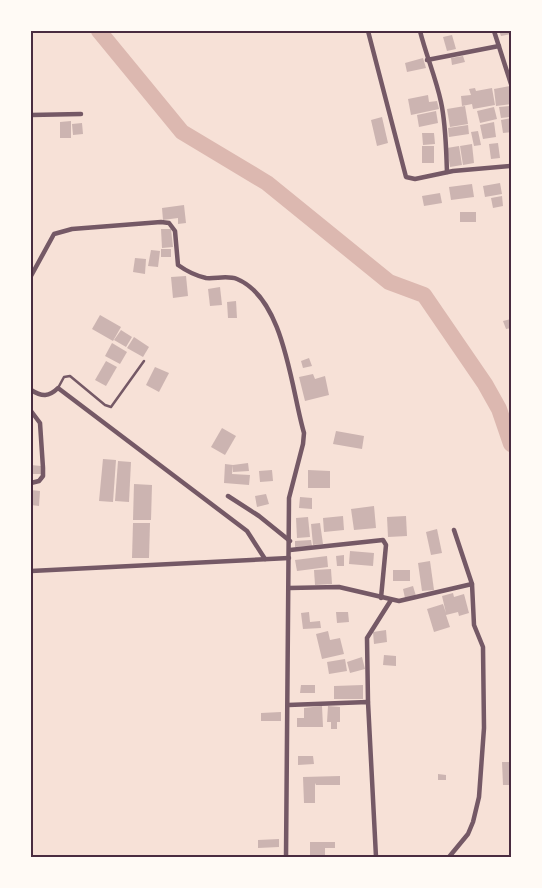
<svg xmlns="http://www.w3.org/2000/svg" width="542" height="888" viewBox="0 0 542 888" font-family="Commissioner,sans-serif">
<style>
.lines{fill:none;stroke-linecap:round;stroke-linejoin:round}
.river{stroke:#dcb8b0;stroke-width:16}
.building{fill:#ccb4b1}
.service{stroke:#755966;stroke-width:2.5}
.minor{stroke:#755966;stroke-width:4.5}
.neatline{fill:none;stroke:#4a2c40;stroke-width:2}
</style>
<rect width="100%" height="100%" fill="#f7e1d7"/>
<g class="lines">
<!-- river -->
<polyline class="river" points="99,31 182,132 267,183 389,282 424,295 485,384 499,409 511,444"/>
</g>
<!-- building -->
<g class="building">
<polygon points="499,31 511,31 511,34 501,36"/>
<polygon points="452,35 456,49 447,51 443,37"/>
<polygon points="463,56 465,62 452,65 451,58"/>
<polygon points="423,58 426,68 407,72 405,63"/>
<polygon points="510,86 511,104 496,106 494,89"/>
<polygon points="475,88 476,91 492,88 495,105 473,109 472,104 462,106 461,96 471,95 469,89"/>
<polygon points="428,95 429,102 437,101 439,109 411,115 408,99"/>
<polygon points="465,106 468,124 450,127 447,109"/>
<polygon points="511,106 511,117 501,118 499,107"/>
<polygon points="494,107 497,119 480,123 477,111"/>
<polygon points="436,111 438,123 419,127 417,115"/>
<polygon points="382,117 388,143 377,146 371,120"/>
<polygon points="511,118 511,132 503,133 501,120"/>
<polygon points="71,121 71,138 60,138 60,122"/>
<polygon points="494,122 496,137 483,139 480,125"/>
<polygon points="82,123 83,134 73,135 72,124"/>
<polygon points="468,125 469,134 449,137 448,128"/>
<polygon points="478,131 481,145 474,146 471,132"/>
<polygon points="422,133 434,133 435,144 423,145"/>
<polygon points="498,143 500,158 491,159 489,144"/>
<polygon points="472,144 474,163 463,165 460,146"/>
<rect x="422" y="146" width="12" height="17"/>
<polygon points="459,146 462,165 450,167 447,148"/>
<polygon points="500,183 502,194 485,197 483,186"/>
<polygon points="472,184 474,197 451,200 449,187"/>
<polygon points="440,193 442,203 424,206 422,196"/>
<polygon points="502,196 503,206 493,208 491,198"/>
<polygon points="184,205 186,223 178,224 178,218 163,220 162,208"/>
<rect x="460" y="212" width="16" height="10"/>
<polygon points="161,229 171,229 173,247 162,248"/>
<rect x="161" y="249" width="10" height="8"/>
<polygon points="151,250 160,251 158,267 148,266"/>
<polygon points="135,258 146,259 145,274 133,272"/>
<polygon points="186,276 188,296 173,298 171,277"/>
<polygon points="220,287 222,305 210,306 208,289"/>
<polygon points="236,301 237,318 228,318 227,302"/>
<polygon points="100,315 121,327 113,341 92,329"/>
<polygon points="511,319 511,328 506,329 503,321"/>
<polygon points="121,330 132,337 126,347 114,340"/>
<polygon points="134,337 149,347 143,357 127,348"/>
<polygon points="112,343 127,352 120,364 105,356"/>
<polygon points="309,358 312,366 303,368 301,361"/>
<polygon points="106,361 117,367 106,386 95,380"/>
<polygon points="155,367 169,373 159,392 146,385"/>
<polygon points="313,374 315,379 325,376 329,395 305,401 299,377"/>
<polygon points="222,428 236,436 225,455 211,447"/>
<polygon points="336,431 364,436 362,449 333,444"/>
<polygon points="103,459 116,460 113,502 99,501"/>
<polygon points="118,461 131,462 129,502 115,501"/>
<polygon points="248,463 249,471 233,472 233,465"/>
<polygon points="225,464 233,465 232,474 250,475 249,485 224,483"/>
<polygon points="31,465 41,466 41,474 31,474"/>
<polygon points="272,470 273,481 260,482 259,471"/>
<polygon points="308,470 330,471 330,488 308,488"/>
<polygon points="134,484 152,485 151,520 133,520"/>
<polygon points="31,490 40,491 39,506 31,505"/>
<polygon points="266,494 269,504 257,507 255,496"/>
<polygon points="300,497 312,498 312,509 299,508"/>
<polygon points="374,506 376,528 354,530 351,509"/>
<polygon points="343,516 344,530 324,532 323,518"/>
<polygon points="406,516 407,536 388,537 387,517"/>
<polygon points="308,517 310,537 297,538 296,518"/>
<polygon points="133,523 150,523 149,558 132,558"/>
<polygon points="320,523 323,544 313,545 311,524"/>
<polygon points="437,529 442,553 431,555 426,532"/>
<polygon points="311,540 312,546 295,547 295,541"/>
<polygon points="350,551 374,553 373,566 349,564"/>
<polygon points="344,555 344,566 337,566 336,556"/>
<polygon points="327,556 328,567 297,571 295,560"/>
<polygon points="430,561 434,590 422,591 418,563"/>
<polygon points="331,569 332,584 315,585 314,570"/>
<rect x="393" y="570" width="17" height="11"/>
<polygon points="413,586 416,596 405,598 403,589"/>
<polygon points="453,593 454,597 464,594 469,613 459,616 458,612 446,615 450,627 434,632 427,609 443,604 446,613 442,596"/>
<polygon points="309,612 310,622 320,621 321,628 303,629 301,613"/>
<polygon points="336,612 348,612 349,622 337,623"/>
<polygon points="386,630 387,642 374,644 373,632"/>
<polygon points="328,631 330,640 340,638 344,654 322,659 316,634"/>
<polygon points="384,655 396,656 396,666 383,665"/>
<polygon points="362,657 365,669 350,673 347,662"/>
<polygon points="345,659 347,671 329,674 327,662"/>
<polygon points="301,685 315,685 315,693 300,693"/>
<polygon points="363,685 363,699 334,699 334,686"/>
<polygon points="322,706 323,727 297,727 297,718 304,718 304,708"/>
<polygon points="328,706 340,707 340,722 337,722 337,729 331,729 331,722 327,722"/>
<polygon points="281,712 281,721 261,721 261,713"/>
<polygon points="298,756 313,756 314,764 298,765"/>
<polygon points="502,762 511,762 511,785 503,785"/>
<polygon points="438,774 446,775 446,780 438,780"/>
<polygon points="340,776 340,785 316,785 315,783 315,803 304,803 303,777"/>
<polygon points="279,839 279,847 258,848 258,840"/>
<polygon points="310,842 335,842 335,848 325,848 325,857 310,857"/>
</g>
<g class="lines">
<!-- service -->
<polyline class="service" points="58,388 64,377 70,376 105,405 111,407 144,361"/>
<!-- minor -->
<g class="minor">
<polyline points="368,31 406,177 415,179 453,171 511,166"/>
<path d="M 420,31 C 426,55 436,78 441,102 C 446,125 446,149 447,172"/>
<polyline points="494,31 511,84"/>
<polyline points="427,60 499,46"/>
<polyline points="31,115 81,114"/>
<path d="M 31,276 L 54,234 L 72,229 L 161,222 L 169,223 L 175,231 L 178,265 C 185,270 197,276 206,278 C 216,279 227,275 237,279 C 285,299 291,389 304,433 L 303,444 L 289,498 L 286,857"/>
<path d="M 31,390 C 42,397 49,397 58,388 L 247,531 L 265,559"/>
<polyline points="31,411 40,423 43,468 43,476 39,481 31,483"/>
<polyline points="228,496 259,516 290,541"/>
<polyline points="290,550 383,540 386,545 381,598"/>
<polyline points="31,571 289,558"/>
<polyline points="289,588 339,587 399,601 472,584"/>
<polyline points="368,702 367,638 391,600"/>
<polyline points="288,705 368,702 376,857"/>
<polyline points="449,857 468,834 473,822 479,797 484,728 483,647 474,625 472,584 454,530"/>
</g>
</g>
<!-- border -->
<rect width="542" height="888" fill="none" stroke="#fffaf5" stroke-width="65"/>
<rect x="32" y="32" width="478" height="824" class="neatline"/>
</svg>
